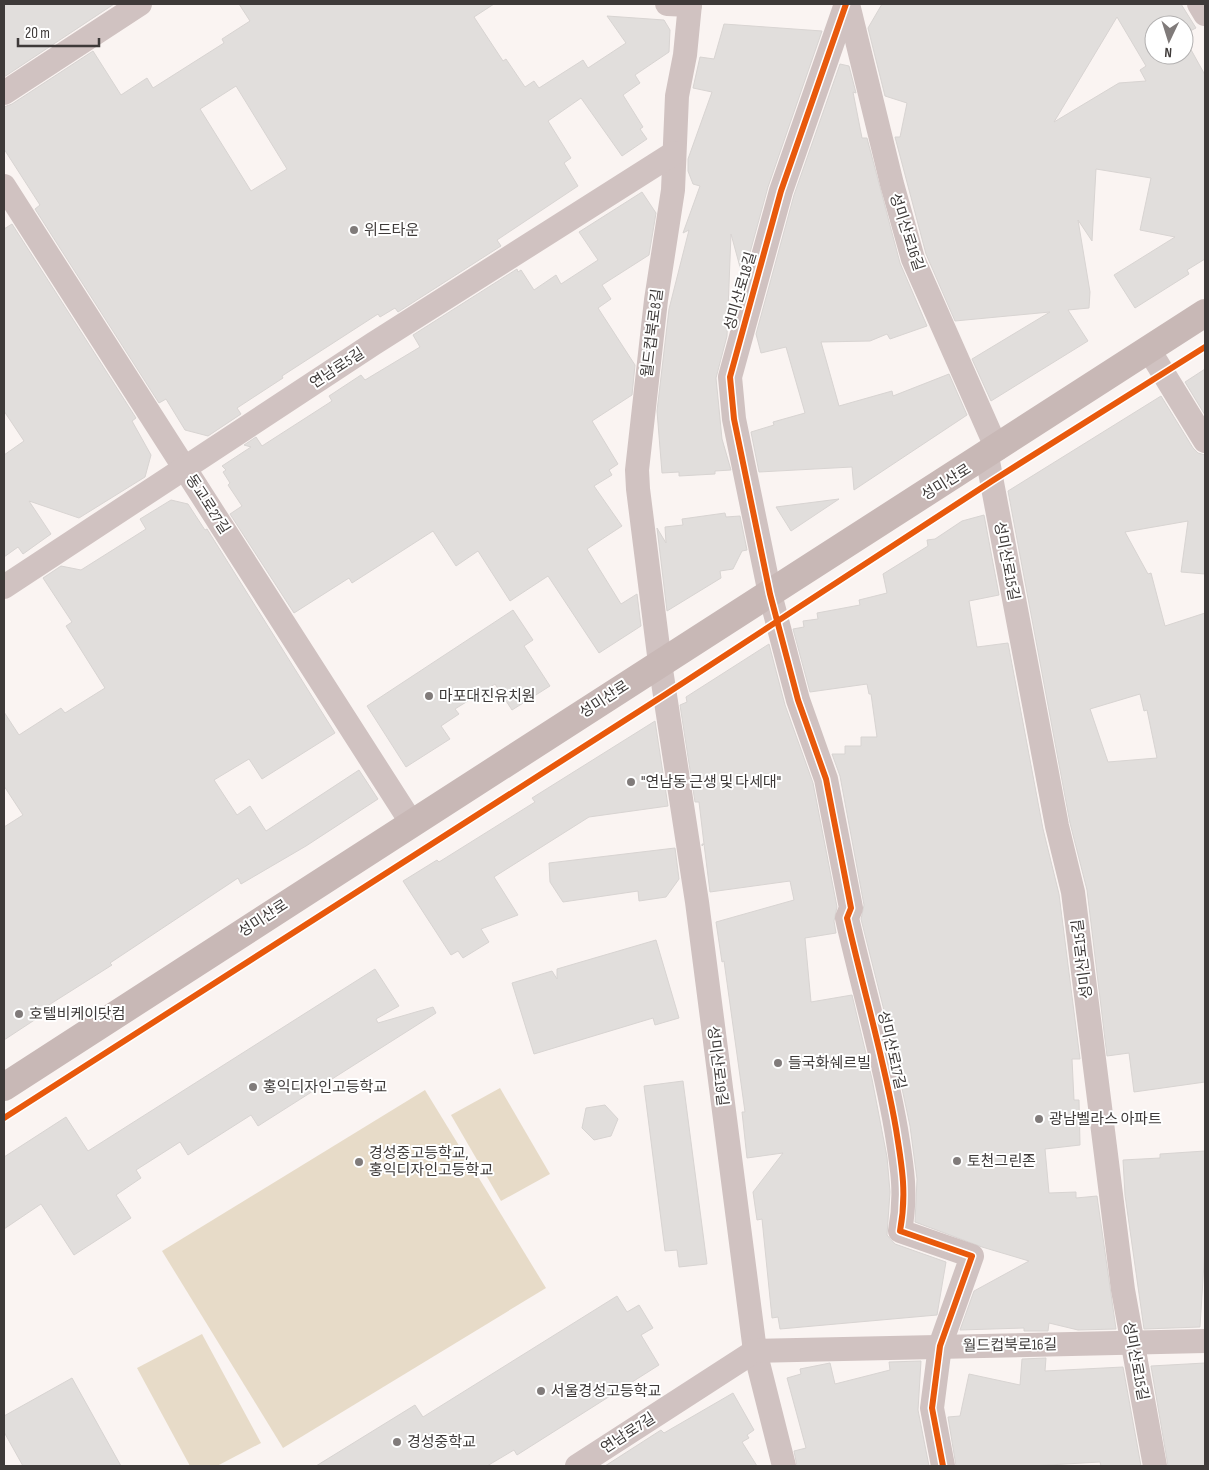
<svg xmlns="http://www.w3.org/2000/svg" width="1209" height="1470" viewBox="0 0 1209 1470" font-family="'Sofia Sans Condensed','Noto Sans KR',sans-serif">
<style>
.green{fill:#e7dbc8}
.building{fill:#e1dedc;stroke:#d8d4d2;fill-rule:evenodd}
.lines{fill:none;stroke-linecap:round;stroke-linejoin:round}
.street{stroke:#d0c2c1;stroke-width:24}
.secondary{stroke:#c8b8b6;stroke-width:28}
.cycleway-casing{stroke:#fff;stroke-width:9}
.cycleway{stroke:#e8590c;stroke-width:6}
.poi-dot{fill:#807b7a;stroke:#fff;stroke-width:2}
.labels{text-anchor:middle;stroke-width:4;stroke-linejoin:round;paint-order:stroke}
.poi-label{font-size:15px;fill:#3e3a39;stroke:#fff;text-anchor:start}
.street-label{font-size:15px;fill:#3e3a39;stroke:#fff}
</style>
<rect width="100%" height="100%" fill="#faf4f2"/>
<!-- green -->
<g class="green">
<polygon points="500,1088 550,1174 501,1201 451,1115"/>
<polygon points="425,1090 546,1288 283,1448 162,1251"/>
<polygon points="202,1334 261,1443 217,1466 190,1466 137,1368"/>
</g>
<!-- building -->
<g class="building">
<polygon points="4,4 114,4 4,77"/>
<path d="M 239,4 L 494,4 L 474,17 L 503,61 L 506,59 L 525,87 L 534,81 L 539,88 L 583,60 L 588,68 L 626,43 L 607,16 L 664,20 L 670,30 L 669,52 L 635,75 L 640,83 L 623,95 L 643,127 L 640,129 L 647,139 L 622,156 L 581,98 L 548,121 L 571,158 L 564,163 L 578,186 L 497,240 L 501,246 L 398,312 L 395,308 L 380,317 L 378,314 L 282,376 L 283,378 L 237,408 L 241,414 L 208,436 L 185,430 L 166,399 L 159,403 L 35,209 L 40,205 L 4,149 L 4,107 L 12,104 L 93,51 L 121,95 L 147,78 L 153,88 L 224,43 L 222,39 L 250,21 ZM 236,86 L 287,169 L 251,191 L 200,109 Z"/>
<path d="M 882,4 L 1181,4 L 1196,28 L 1184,34 L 1184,25 L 1154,25 L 1154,55 L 1184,55 L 1184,37 L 1205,75 L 1205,259 L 1187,270 L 1189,274 L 1135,308 L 1114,275 L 1175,237 L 1140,230 L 1151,178 L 1096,169 L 1092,241 L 1078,220 L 1090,292 L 1089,308 L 1068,310 L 1088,341 L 991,401 L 972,359 L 1050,312 L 955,321 L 926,254 L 895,137 L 900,137 L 907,103 L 885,96 L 868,28 ZM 1117,17 L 1146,66 L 1140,70 L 1146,81 L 1119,83 L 1054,122 Z"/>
<polygon points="724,24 822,31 768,187 743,278 731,234 727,336 716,378 722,439 731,470 715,471 715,474 679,476 679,472 662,473 657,411 669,309 689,230 683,233 700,186 693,184 688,171 688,159 712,92 693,88 700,57 714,59"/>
<polygon points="840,64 849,66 856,93 853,92 862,138 867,138 900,263 927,326 890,339 887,334 870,341 821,342 839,406 892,391 893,396 949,374 967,415 854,490 852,467 759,472 751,432 774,425 773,422 805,413 786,347 761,353 756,334 794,195"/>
<polygon points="642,192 656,213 649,255 602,285 611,299 598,308 635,365 632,395 592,421 618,464 609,470 612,475 594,486 622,526 587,549 621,604 637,594 641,626 599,653 548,576 510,601 478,551 456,566 433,531 352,583 349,578 294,613 230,514 242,506 228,485 230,483 223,472 226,470 222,466 251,447 244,445 256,437 262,446 332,401 329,396 361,375 365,380 420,347 413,335 517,269 518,272 521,270 534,290 556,275 561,284 598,260 579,232"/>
<polygon points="12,224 136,418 132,421 151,455 145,477 79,518 29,501 51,534 23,554 18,547 4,557 4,455 24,441 4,411 4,229"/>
<polygon points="1205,369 1205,415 1185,382"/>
<path d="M 1161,396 L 1193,448 L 1198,453 L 1205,455 L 1205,574 L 1181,572 L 1188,521 L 1125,532 L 1148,574 L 1151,573 L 1165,626 L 1205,613 L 1205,1082 L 1134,1092 L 1129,1053 L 1107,1056 L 1087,890 L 1070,823 L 1008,491 ZM 1140,694 L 1144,711 L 1147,710 L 1157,758 L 1108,762 L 1090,709 Z"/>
<polygon points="839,499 791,531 776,507"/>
<polygon points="171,500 188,504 205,530 207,529 335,733 262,779 249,759 214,780 237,815 250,806 266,831 359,770 378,799 306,846 241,884 238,878 110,963 112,965 33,1015 36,1019 4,1040 4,827 23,815 4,786 4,712 19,735 61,708 65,713 105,688 66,626 72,622 43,578 61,566 81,570 146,529 140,519"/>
<polygon points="725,513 726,517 740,516 747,550 742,551 733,569 720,571 721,578 667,611 657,528 666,543 665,527 683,525 682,519"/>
<polygon points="984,515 999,595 969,601 977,647 1008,643 1043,829 1059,894 1080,1059 1072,1059 1074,1100 1079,1100 1080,1145 1045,1149 1049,1193 1076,1192 1076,1198 1097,1196 1116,1329 1078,1330 1049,1323 1048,1331 1024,1331 1024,1328 960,1330 974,1291 1029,1261 982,1247 915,1222 917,1179 910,1126 893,1046 861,919 864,905 840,776 832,754 845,754 845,746 861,746 861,737 877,737 871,694 869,694 867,684 810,692 793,629 804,627 803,621 818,619 817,613 860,605 859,600 887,593 883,574 928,546 927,540 935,539 962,521"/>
<polygon points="513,610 533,640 524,646 550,686 512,710 495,684 455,709 459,714 441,726 450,739 406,767 367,706"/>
<polygon points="769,644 785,705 813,783 837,907 834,921 836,933 805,938 811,1002 852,995 872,1079 887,1157 890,1192 887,1235 895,1244 946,1262 937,1315 780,1329 778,1317 772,1318 762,1219 757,1220 753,1192 783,1153 747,1158 742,1112 745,1112 724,961 722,962 716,922 794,900 790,881 710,892 704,844 702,846 702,844 704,844 699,802 695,802 680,705 687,702 686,697"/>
<polygon points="655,721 668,806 589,817 494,877 518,915 481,929 489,942 463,958 458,951 451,955 403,881 437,860 439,862 535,802 532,798"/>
<polygon points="675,848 679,879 666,897 639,901 638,891 563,902 550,882 549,863"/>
<polygon points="656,940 679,1018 655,1025 653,1018 534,1054 512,983 552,971 557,979 557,969"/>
<polygon points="375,969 399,1006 376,1019 378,1023 433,1007 436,1013 258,1126 251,1115 188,1155 180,1142 136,1170 141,1178 116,1195 131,1218 74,1255 41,1204 4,1229 4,1157 66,1117 88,1151"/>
<polygon points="683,1081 707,1264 679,1267 677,1250 665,1251 644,1086"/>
<polygon points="605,1105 618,1119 611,1136 594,1140 582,1128 586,1108"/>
<polygon points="1205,1151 1205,1248 1200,1327 1144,1329 1125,1195 1123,1160 1160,1158 1160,1154"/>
<polygon points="617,1296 627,1312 639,1305 653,1328 641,1335 659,1365 517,1455 514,1450 487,1466 316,1466 415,1405 423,1417"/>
<polygon points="1046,1358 1045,1371 1123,1367 1141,1466 1101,1466 1100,1462 1031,1466 956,1466 948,1417 960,1416 969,1374 1020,1385 1022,1359"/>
<polygon points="921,1361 918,1410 929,1466 797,1466 794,1451 806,1448 787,1378 801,1374 800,1369 830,1363 835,1384 890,1370 889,1362"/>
<polygon points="1205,1363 1205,1466 1168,1466 1151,1366"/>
<polygon points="72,1378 121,1466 23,1466 4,1432 4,1416"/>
<polygon points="733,1393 754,1430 747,1435 749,1438 742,1442 757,1466 605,1466 661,1430 664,1433"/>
</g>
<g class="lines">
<!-- street -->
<g class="street">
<polyline points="667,4 690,5"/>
<polyline points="690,4 685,55 677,96 673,190 656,300 637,470 638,489 660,663 697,902 755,1351 784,1466"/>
<path d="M 846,4 L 781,191 L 730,377 L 734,419 L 770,594 L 798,700 L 826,779 L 851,908 L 847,918 C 863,989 884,1058 896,1129 C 902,1166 907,1194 900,1231 L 972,1256 L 940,1346 L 932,1408 L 943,1466"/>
<polyline points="848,4 892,184 913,259 997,449"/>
<polyline points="1199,4 1205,14"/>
<polyline points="4,93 140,4"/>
<polyline points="4,186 411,822"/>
<polyline points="1149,350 1205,441"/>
<polyline points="987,456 1057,826 1073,892 1123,1290 1155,1466"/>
<polyline points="4,587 373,344 674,153"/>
<polyline points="577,1466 755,1351 1205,1341"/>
</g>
<!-- secondary -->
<path class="secondary" d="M 4,1087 C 403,827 806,574 1205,313"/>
<!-- cycleway casing -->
<g class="cycleway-casing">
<g id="cycleway">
<path d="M 846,4 L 781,191 L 730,377 L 734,419 L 770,594 L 798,700 L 826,779 L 851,908 L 847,918 C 863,989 884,1058 896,1129 C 902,1166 907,1194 900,1231 L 972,1256 L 940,1346 L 932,1408 L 943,1466"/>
<polyline points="4,1118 666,694 992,481 1205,347"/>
</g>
</g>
<!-- cycleway -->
<use href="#cycleway" class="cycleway"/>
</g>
<!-- markers -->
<g class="poi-dot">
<circle cx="354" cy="230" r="5"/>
<circle cx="429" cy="696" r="5"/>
<circle cx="631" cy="782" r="5"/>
<circle cx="19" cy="1014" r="5"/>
<circle cx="778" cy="1063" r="5"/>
<circle cx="253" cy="1087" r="5"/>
<circle cx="1039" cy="1119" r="5"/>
<circle cx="957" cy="1161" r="5"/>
<circle cx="359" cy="1162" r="5"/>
<circle cx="541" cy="1391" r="5"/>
<circle cx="397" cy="1442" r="5"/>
</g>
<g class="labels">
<!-- poi labels -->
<g class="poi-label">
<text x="364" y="235">위드타운</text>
<text x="439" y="701">마포대진유치원</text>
<text x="641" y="787">"연남동 근생 및 다세대"</text>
<text x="29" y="1019">호텔비케이닷컴</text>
<text x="788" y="1068">들국화쉐르빌</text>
<text x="263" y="1092">홍익디자인고등학교</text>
<text x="1049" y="1124">광남벨라스 아파트</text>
<text x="369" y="1158">경성중고등학교,<tspan x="369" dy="17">홍익디자인고등학교</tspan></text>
<text x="967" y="1166">토천그린존</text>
<text x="551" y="1396">서울경성고등학교</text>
<text x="407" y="1447">경성중학교</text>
</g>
<!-- street labels -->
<g class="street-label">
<text transform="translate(907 232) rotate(72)" y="5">성미산로16길</text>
<text transform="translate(740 291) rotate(-74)" y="5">성미산로18길</text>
<text transform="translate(652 333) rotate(-83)" y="5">월드컵북로8길</text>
<text transform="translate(337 368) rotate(-33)" y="5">연남로5길</text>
<text transform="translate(946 482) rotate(-32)" y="5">성미산로</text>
<text transform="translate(208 504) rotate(57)" y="5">동교로27길</text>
<text transform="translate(1007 561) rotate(79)" y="5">성미산로15길</text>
<text transform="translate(604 699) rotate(-33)" y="5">성미산로</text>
<text transform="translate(263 918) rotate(-33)" y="5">성미산로</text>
<text transform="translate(1082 959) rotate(-97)" y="5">성미산로15길</text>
<text transform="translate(892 1050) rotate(77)" y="5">성미산로17길</text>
<text transform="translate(718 1066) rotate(83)" y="5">성미산로19길</text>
<text transform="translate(1010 1345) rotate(-1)" y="5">월드컵북로16길</text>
<text transform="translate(1136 1361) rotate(79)" y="5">성미산로15길</text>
<text transform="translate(628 1433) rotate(-33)" y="5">연남로7길</text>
</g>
</g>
<!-- border -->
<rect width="1209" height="1470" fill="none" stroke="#3e3a39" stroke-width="10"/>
<!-- north arrow -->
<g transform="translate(1169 40) rotate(184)"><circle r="24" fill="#ffffff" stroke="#b2b0b0"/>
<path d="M0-4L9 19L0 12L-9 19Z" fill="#807b7a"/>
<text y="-8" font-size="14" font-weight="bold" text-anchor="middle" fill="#3e3a39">N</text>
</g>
<!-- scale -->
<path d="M18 38v8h81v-8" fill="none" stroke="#3e3a39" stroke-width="2.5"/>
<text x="25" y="38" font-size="15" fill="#3e3a39" stroke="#ffffff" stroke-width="4" paint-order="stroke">20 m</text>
</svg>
